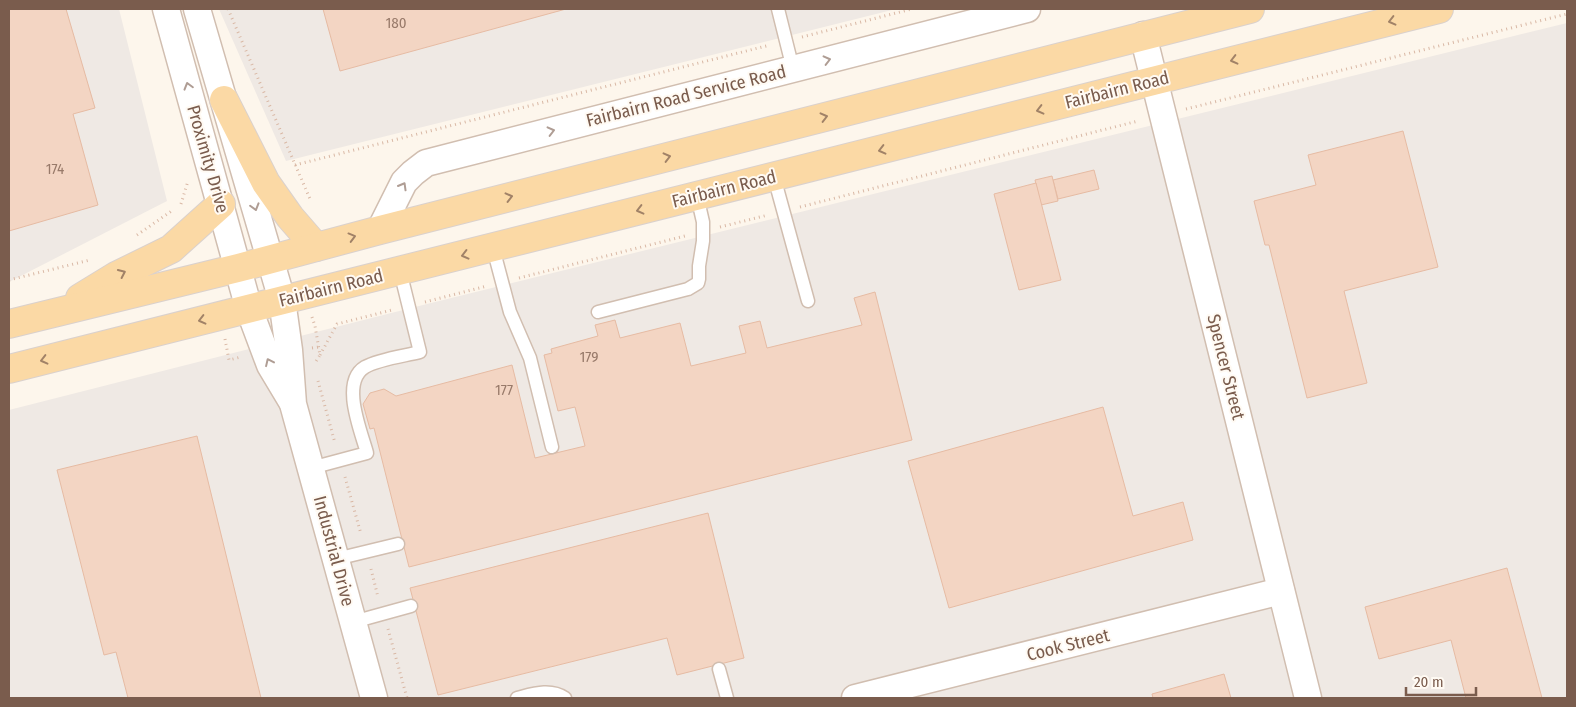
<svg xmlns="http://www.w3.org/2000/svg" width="1576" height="707" viewBox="0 0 1576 707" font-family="'Fira Sans Condensed',sans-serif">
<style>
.industrial{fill:#efe9e4}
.building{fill:#f3d5c3;stroke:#e6bba3}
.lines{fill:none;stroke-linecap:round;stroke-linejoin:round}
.lane-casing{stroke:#d1beb0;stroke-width:15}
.street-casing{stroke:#d1beb0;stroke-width:29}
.primary-casing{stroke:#dad1cd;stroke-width:30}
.path{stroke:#d9b8a5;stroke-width:3;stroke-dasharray:1 4;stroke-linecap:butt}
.lane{stroke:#fff;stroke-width:12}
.street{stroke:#fff;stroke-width:26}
.primary{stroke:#fbd9a5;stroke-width:28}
.oneway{stroke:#a18267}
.oneway2{stroke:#af9d94}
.labels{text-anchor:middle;stroke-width:4;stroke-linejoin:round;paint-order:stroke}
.number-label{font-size:15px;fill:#987a6a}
.street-label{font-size:18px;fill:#7a5c4d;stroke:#fffaf3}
</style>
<rect width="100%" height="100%" fill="#fdf6ec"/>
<!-- industrial -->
<g class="industrial">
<polygon points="9,9 119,9 167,201 9,282"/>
<polygon points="219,9 896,9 286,161"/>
<polygon points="1567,23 1567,698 9,698 9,410 419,306"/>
</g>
<!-- building -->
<g class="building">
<polygon points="9,9 66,9 95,108 73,114 98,205 9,231"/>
<polygon points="323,9 566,9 340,71"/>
<polygon points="1403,131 1438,267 1344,291 1367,383 1307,398 1269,245 1265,245 1254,201 1316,185 1308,155"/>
<polygon points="1094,170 1099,189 1058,199 1053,180"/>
<polygon points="1052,176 1058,201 1041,205 1035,180"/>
<polygon points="1036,183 1061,280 1019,290 994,194"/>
<polygon points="875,292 912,440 409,567 374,428 370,429 363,404 370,393 384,389 396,396 512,365 535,458 585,446 575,407 558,411 544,355 552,353 551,349 598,336 595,325 615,320 620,338 680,323 691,366 746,353 739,326 760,321 767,348 862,325 854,298"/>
<polygon points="1103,407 1133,516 1183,502 1193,540 949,608 908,461"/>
<polygon points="197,436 261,698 128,698 116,652 104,655 57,470"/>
<polygon points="708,513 744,658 677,675 667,638 438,695 410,588"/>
<polygon points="1507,568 1542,698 1466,698 1451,640 1379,659 1365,607"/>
<polygon points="1224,674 1231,698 1153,698 1152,694"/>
</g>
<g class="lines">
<!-- lane casing -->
<g class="lane-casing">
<g id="lane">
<polyline points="778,9 793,69"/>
<polyline points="774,177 808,301"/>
<polyline points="493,248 510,312 530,358 552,447"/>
<polyline points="598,312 688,289 698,283 699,279 699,266 703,241 703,222 697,196"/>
<path d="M 311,468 L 367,453 C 361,431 340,382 365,367 C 379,359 404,356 420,352 L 400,271"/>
<polyline points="336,559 398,544"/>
<polyline points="353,622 411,606"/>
<polyline points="719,669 727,698"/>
<path d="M 517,698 C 533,694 550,688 565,698"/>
</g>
</g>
<!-- street casing -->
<g class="street-casing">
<g id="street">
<polyline points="166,9 249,309 270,365 291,400"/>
<polyline points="197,9 282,300 289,350 293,404 374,698"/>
<polyline points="1143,35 1308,698"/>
<polyline points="380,230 404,182 413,173 426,163 1027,9"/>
<polyline points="855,698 1281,591"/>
</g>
</g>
<!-- primary casing -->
<g class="primary-casing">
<g id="primary">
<polyline points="224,100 266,183 290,217 316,247"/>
<polyline points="80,298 116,276 171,249 221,204"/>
<polyline points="9,324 238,268 380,230 1250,9"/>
<polyline points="9,369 1439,9"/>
</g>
</g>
<!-- path -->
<g class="path">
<polyline points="228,9 310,199"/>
<polyline points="802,37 912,9"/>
<polyline points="1186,109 1567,14"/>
<polyline points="295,165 770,45"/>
<polyline points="181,204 188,181"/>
<polyline points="800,207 1138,121"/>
<polyline points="720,227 768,215"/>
<polyline points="137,235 173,210"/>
<polyline points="519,278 685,236"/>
<polyline points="9,280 90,260"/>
<polyline points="425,302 487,286"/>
<polyline points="312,317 315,326 320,355 315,363"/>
<polyline points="225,339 229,360 241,357"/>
<polyline points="312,348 319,347"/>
<polyline points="320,355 337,324 392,310"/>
<polyline points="318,381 335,443"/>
<polyline points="345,477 361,534"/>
<polyline points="371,569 378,597"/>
<polyline points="388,629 407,698"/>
</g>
<!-- lane -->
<use href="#lane" class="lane"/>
<!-- street -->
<use href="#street" class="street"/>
<!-- primary -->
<use href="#primary" class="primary"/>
</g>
<!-- one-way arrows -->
<defs><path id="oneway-chevron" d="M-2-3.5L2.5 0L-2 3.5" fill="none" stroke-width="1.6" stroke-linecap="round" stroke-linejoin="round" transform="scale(1.25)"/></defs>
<g class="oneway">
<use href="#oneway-chevron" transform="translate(1392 21) rotate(166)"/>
<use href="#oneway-chevron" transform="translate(1234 60) rotate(166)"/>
<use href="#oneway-chevron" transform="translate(1040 110) rotate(166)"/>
<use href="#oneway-chevron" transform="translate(824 117) rotate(-14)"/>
<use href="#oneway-chevron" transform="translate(882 150) rotate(166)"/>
<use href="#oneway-chevron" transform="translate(667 157) rotate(-14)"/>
<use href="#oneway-chevron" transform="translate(509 197) rotate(-14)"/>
<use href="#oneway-chevron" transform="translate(640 210) rotate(166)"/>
<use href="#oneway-chevron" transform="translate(352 237) rotate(-15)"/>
<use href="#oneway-chevron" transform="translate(465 255) rotate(166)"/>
<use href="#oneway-chevron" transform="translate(122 273) rotate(-25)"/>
<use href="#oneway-chevron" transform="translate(202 320) rotate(166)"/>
<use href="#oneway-chevron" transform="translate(44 360) rotate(166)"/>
</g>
<g class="oneway2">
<use href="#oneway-chevron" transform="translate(827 60) rotate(-14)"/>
<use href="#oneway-chevron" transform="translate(188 86) rotate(-106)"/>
<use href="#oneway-chevron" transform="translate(551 131) rotate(-14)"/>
<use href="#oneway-chevron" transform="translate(403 186) rotate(-60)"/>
<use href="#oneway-chevron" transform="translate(255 207) rotate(74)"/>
<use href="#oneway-chevron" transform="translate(269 362) rotate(-115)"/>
</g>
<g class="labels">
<!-- number labels -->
<g class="number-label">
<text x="396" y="28">180</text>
<text x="55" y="174">174</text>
<text x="589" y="362">179</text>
<text x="504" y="395">177</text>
</g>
<!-- street labels -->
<g class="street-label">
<text transform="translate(1117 90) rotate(-14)" y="6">Fairbairn Road</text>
<text transform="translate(686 96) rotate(-14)" y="6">Fairbairn Road Service Road</text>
<text transform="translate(208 159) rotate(74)" y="6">Proximity Drive</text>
<text transform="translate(724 189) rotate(-14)" y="6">Fairbairn Road</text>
<text transform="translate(331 288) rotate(-14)" y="6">Fairbairn Road</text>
<text transform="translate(1226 367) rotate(76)" y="6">Spencer Street</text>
<text transform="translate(334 551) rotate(75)" y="6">Industrial Drive</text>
<text transform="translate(1068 645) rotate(-14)" y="6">Cook Street</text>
</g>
</g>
<!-- border -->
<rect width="1576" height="707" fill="none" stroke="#7a5c4d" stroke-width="20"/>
<!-- scale -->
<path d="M1406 687v8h70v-8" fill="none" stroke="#7a5c4d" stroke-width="2.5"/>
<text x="1414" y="687" font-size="15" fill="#7a5c4d" stroke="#fffaf3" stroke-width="4" paint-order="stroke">20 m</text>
</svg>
